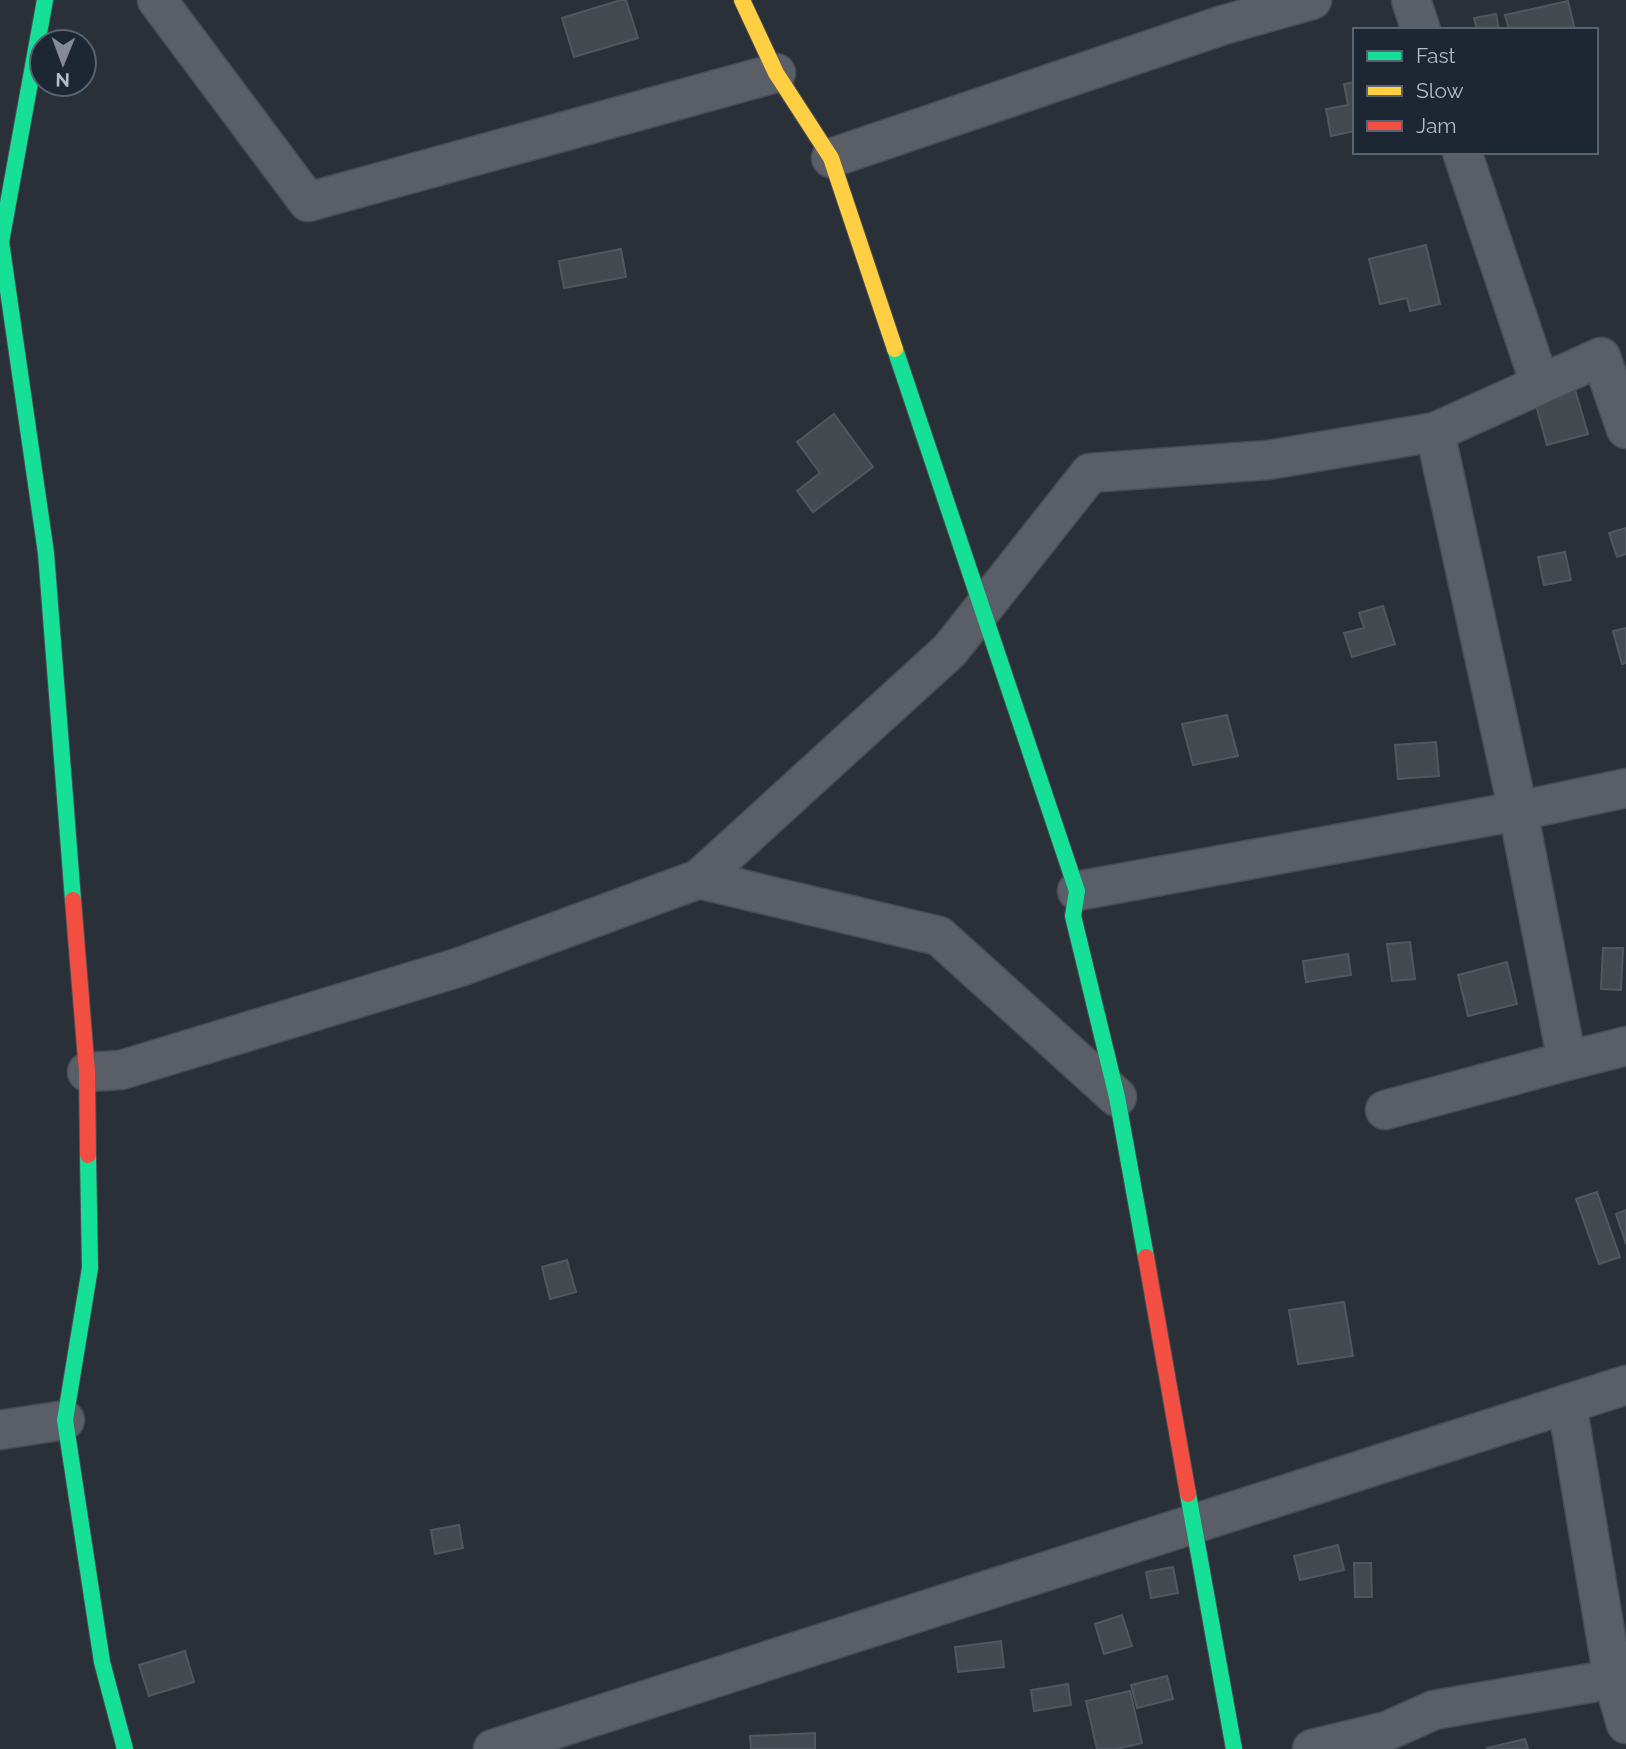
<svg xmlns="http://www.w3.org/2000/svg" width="1626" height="1749" viewBox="0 0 1626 1749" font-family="Raleway,sans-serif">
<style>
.building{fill:#444950;stroke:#52575f;stroke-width:2}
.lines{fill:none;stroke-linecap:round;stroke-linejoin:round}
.street-casing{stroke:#484c53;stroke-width:41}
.fast-casing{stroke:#484c53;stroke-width:18}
.slow-casing{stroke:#484c53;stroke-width:18}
.jam-casing{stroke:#484c53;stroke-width:18}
.street{stroke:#5a5e66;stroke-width:38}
.fast{stroke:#16e098;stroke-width:16}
.slow{stroke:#ffcf43;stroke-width:16}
.jam{stroke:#f24e42;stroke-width:16}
</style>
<rect width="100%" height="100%" fill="#2a3038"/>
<!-- building -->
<g class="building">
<polygon points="621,0 626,0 638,38 574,57 562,18"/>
<polygon points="1568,1 1575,30 1509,30 1505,15"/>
<polygon points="1496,14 1499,30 1477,30 1474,18"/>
<polygon points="1355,82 1355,131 1331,136 1326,109 1348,105 1344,84"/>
<polygon points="1426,245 1440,304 1410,311 1407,298 1380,304 1369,259"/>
<polygon points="621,249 626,277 564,288 559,261"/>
<polygon points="1574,386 1588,434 1547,445 1534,398"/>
<polygon points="834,414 873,467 813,512 797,491 820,473 797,442"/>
<polygon points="1626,528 1626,554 1617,557 1609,533"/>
<polygon points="1565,552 1571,580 1544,585 1538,557"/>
<polygon points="1383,606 1395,644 1352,657 1344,633 1364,628 1359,613"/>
<polygon points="1626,628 1626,663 1622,664 1613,631"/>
<polygon points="1227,715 1238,756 1193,765 1182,724"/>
<polygon points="1436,742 1439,776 1398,779 1395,745"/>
<polygon points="1410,942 1415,979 1392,981 1387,944"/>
<polygon points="1603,948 1623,948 1621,990 1601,989"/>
<polygon points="1348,954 1351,975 1306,982 1303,961"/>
<polygon points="1507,962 1517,1004 1468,1016 1458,975"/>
<polygon points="1597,1192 1620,1257 1599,1264 1576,1199"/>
<polygon points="1626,1210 1626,1244 1616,1214"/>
<polygon points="567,1260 576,1292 550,1299 542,1267"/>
<polygon points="1344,1302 1353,1356 1298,1364 1289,1310"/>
<polygon points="459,1525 463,1548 435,1554 431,1530"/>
<polygon points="1338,1545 1344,1570 1300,1580 1294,1556"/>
<polygon points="1354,1563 1371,1563 1372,1597 1355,1597"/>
<polygon points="1173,1567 1178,1593 1151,1598 1146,1572"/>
<polygon points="1122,1615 1132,1646 1104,1654 1095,1624"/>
<polygon points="1001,1641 1004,1667 958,1672 955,1647"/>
<polygon points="185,1651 194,1682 149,1696 139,1665"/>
<polygon points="1167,1676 1173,1699 1137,1708 1131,1685"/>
<polygon points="1068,1684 1071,1705 1034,1711 1031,1690"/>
<polygon points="1130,1691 1142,1743 1116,1749 1097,1749 1086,1701"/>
<polygon points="815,1733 815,1749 751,1749 750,1736"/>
<polygon points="1525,1739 1528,1749 1488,1749 1487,1748"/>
</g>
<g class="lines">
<!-- street casing -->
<g class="street-casing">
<g id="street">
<polyline points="157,0 308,202 776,73"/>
<polyline points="1411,0 1421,30"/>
<polyline points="1462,152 1540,384"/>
<polyline points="831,158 1223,25 1312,0"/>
<polyline points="1435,432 1518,811 1567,1061"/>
<polyline points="699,879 950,650 1090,473 1268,460 1435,432 1601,357 1626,429"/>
<polyline points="1077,891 1518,811 1626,788"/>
<polyline points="87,1072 121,1070 460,967 699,879 939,936 1117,1097"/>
<polyline points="1385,1110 1567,1061 1626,1046"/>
<polyline points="1567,1404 1613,1679 1626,1724"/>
<polyline points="0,1430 65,1420"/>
<polyline points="493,1749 1626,1385"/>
<polyline points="1312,1749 1387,1731 1434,1710 1613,1679"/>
</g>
</g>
<!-- fast casing -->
<g class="fast-casing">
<g id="fast">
<polyline points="45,0 1,242 46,553 73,900"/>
<polyline points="895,349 1077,891 1073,916 1117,1097 1146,1257"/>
<polyline points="88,1155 90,1268 65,1420 102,1662 125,1749"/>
<polyline points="1188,1494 1234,1749"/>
</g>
</g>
<!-- slow casing -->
<g class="slow-casing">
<polyline id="slow" points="742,0 776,73 831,158 895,349"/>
</g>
<!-- jam casing -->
<g class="jam-casing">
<g id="jam">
<polyline points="73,900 87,1072 88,1155"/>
<polyline points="1146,1257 1188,1494"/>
</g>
</g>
<!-- street -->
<use href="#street" class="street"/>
<!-- fast -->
<use href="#fast" class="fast"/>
<!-- slow -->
<use href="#slow" class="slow"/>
<!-- jam -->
<use href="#jam" class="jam"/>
</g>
<!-- legend -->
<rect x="1353" y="28" width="245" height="126" fill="#1d2633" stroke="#59626f" stroke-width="2"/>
<rect x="1367" y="51" width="35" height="10" fill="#16e098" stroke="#59626f" stroke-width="2"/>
<text x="1416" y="63" font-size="21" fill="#b4bcc9">Fast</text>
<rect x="1367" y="86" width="35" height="10" fill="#ffcf43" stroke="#59626f" stroke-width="2"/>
<text x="1416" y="98" font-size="21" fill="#b4bcc9">Slow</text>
<rect x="1367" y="121" width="35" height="10" fill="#f24e42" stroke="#59626f" stroke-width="2"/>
<text x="1416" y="133" font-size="21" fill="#b4bcc9">Jam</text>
<!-- north arrow -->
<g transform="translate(63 63) rotate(181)"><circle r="33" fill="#1d2633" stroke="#59626f" stroke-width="2"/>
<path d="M0-5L12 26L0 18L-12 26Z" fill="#848b96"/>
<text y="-10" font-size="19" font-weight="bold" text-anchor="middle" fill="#b4bcc9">N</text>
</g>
</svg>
